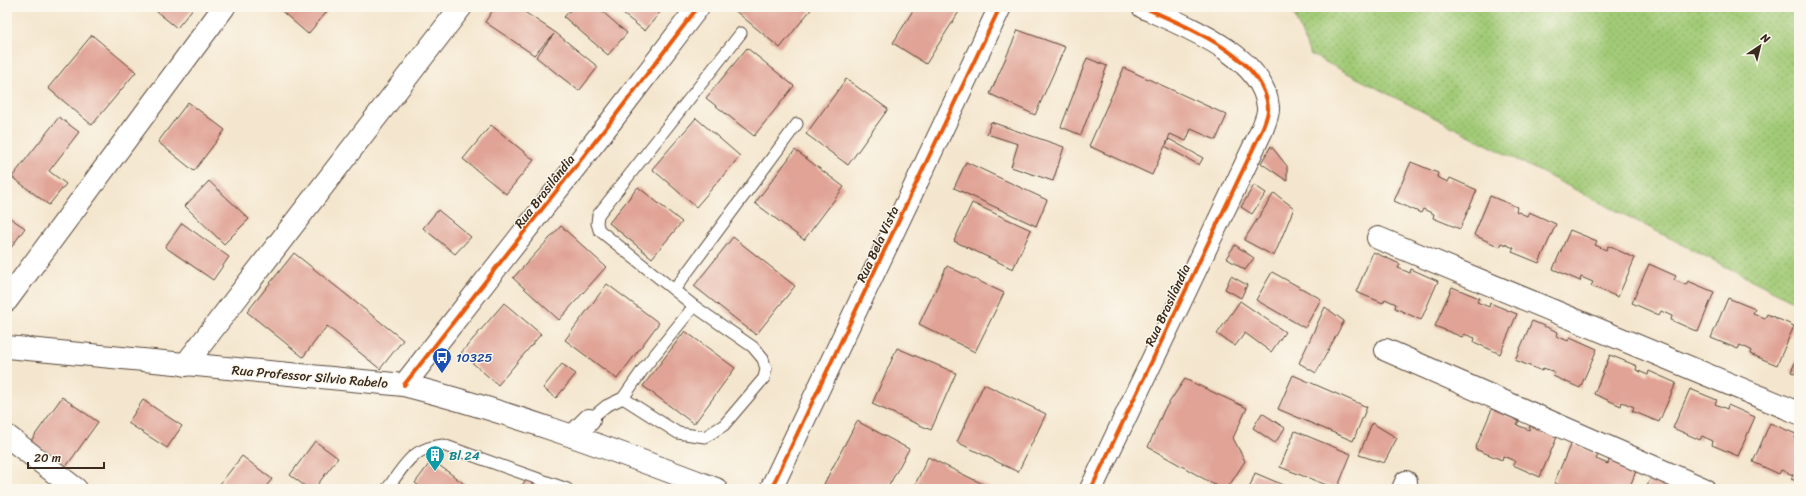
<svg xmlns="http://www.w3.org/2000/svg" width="1806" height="496" viewBox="0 0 1806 496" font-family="Sriracha,sans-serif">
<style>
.grass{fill:url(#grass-dots);stroke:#6e7a4a}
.building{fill:#e0a395}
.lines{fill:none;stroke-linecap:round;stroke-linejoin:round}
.lane-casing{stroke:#574638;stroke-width:13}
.street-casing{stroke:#574638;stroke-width:24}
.secondary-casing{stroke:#574638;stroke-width:24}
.lane{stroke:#fff;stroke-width:11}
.street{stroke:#fff;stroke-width:22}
.secondary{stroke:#fff;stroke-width:22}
.cycleway-casing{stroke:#fbf7ec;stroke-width:6}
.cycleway{stroke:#e8590c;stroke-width:4}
.labels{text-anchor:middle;stroke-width:3;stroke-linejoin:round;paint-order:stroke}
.street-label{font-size:13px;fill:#3b2a1e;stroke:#fbf7ec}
.transit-label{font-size:13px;fill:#164399;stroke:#fbf7ec;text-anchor:start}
.culture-label{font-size:13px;fill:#0d838f;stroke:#fbf7ec;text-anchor:start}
</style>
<defs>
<pattern id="grass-dots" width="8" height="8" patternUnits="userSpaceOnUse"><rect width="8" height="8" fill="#a1ca76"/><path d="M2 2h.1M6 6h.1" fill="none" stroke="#84a460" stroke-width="1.8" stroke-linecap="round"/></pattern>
</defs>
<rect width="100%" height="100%" fill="#fbf7ec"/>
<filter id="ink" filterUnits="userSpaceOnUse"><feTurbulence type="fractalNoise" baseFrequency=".025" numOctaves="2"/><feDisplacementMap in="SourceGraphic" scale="8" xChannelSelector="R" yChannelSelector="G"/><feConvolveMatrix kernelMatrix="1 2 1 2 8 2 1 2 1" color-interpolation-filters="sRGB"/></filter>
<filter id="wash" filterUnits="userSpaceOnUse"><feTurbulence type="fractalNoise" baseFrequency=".012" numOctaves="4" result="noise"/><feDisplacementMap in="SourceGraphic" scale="16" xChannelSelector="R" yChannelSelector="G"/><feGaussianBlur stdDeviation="0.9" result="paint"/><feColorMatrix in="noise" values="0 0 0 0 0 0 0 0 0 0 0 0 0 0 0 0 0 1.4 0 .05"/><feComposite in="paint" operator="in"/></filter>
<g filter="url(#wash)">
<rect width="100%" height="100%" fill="#f4e6ce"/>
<!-- grass -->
<polygon class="grass" points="1291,7 1799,7 1799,304 1310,54"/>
<g id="blocks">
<!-- building -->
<g class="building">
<polygon points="151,7 194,7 177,28"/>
<polygon points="277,7 331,7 308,34"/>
<polygon points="495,7 517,7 556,33 598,67 579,91 536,57 554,34 534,55 485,22"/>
<polygon points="573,7 597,7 627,33 608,55 564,17"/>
<polygon points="614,7 664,7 645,31"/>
<polygon points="735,7 813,7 780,48 733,9"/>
<polygon points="915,7 962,7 926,64 893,43"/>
<polygon points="1018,30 1065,47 1035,115 990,94"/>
<polygon points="92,35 136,72 92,125 48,88"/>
<polygon points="747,48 794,86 754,136 706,98"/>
<polygon points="1087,58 1107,66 1081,135 1061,127"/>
<polygon points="1124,68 1227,115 1216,140 1191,129 1186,141 1170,134 1166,145 1169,139 1203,158 1199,165 1165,146 1152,175 1089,146"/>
<polygon points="846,79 888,109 848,165 806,134"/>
<polygon points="188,102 225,130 194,171 158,142"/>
<polygon points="59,117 79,132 49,171 66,184 49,205 12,177"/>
<polygon points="696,118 740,156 696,207 652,169"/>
<polygon points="991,122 1064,147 1053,181 1011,167 1018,144 987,134"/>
<polygon points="491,125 534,160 506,194 463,159"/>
<polygon points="1271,146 1287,166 1287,181 1261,163"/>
<polygon points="795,150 844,187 804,240 755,203"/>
<polygon points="966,162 1047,200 1036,226 954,188"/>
<polygon points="1411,162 1438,173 1437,177 1448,182 1450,178 1477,190 1460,229 1433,218 1434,214 1423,209 1421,213 1394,201"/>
<polygon points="209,181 249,219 224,244 185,206"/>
<polygon points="1254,185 1266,193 1252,214 1241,207"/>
<polygon points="638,187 682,222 652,258 609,223"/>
<polygon points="1274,193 1294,208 1274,256 1244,240"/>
<polygon points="1490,196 1517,207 1516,211 1527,216 1529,212 1556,224 1539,263 1512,252 1514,248 1502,243 1500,247 1474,235"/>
<polygon points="972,203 1031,230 1013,269 954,241"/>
<polygon points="438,210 471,237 455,254 423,228"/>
<polygon points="7,216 25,228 8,252 7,252"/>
<polygon points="182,223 229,257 213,280 165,247"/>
<polygon points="561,226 606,267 559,320 513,278"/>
<polygon points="1570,230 1597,241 1595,245 1606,250 1608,246 1635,258 1618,297 1591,286 1593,282 1581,277 1580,281 1553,269"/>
<polygon points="733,237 795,286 756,335 694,286"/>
<polygon points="1235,245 1254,258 1245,270 1226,258"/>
<polygon points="1373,252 1400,264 1398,268 1410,273 1411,269 1438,281 1421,320 1395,308 1396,304 1385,299 1383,303 1356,292"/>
<polygon points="294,253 403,340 380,369 327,326 303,357 247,312"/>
<polygon points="1649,264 1676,276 1674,280 1686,285 1688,281 1714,292 1698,332 1671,320 1672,316 1661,311 1659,315 1632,303"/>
<polygon points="947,266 1004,293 975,352 919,324"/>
<polygon points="1272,272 1321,299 1305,328 1256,300"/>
<polygon points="1231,276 1247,285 1241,298 1225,289"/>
<polygon points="607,284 659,323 617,379 565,340"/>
<polygon points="1452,287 1479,298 1477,302 1489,307 1490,303 1517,314 1500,354 1474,342 1475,338 1464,334 1462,337 1435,326"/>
<polygon points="1728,298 1755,309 1753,313 1765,318 1767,314 1794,326 1777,365 1750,354 1751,350 1740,345 1738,349 1711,338"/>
<polygon points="1240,301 1285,332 1271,352 1245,333 1235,346 1217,334"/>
<polygon points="504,303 541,334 498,385 461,353"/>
<polygon points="1325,307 1344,321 1316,373 1299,363"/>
<polygon points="1532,321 1558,332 1557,336 1568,341 1570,337 1597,349 1580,388 1553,376 1555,372 1543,368 1542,371 1515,360"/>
<polygon points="685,331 735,368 694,424 643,386"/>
<polygon points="897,348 956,373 931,430 872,404"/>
<polygon points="1799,353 1799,375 1791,372"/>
<polygon points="1610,355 1637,366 1636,370 1648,375 1649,371 1676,383 1659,422 1632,411 1634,407 1622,402 1621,406 1594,394"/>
<polygon points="562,364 576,374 556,398 543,388"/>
<polygon points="1293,375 1367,407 1353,441 1278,409"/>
<polygon points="1185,379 1247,408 1233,438 1245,461 1227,489 1222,489 1148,447 1164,410"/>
<polygon points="984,384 1046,414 1018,472 957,442"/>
<polygon points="1690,389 1717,400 1715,404 1727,409 1728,405 1755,417 1738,456 1712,445 1713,441 1702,436 1700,440 1673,428"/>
<polygon points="62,397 98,422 63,471 28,445"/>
<polygon points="143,400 182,426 167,448 128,423"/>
<polygon points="1492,409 1519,421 1517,425 1529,430 1530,426 1557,437 1540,477 1513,465 1515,461 1503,456 1502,460 1475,449"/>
<polygon points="1262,413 1285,428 1275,443 1253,428"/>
<polygon points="857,421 909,449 887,489 832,489 824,484"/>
<polygon points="1372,423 1397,438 1384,463 1359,455"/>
<polygon points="1770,423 1796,434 1795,438 1799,440 1799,482 1791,479 1793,475 1781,470 1779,474 1753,462"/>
<polygon points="1295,431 1351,454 1337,489 1280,467"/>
<polygon points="315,441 338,458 314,489 309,489 290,475"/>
<polygon points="1571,443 1598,455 1596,459 1608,464 1609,460 1636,471 1629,489 1569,489 1554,483"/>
<polygon points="242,456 272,479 264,489 216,489"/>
<polygon points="928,457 950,468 993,489 913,489"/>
<polygon points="432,460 471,489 423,489 415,483"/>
<polygon points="1255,473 1293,489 1249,489"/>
<polygon points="529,476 547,489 519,489"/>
<polygon points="1651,477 1678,489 1646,489"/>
</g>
</g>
</g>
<g filter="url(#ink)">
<use href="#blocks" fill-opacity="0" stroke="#574638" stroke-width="1"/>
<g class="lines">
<!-- lane casing -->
<g class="lane-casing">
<g id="lane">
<polyline points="674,290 599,230 597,223 598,215 741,33"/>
<polyline points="623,398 678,433 705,437 724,425 764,378 766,369 763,359 753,347 694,306 674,290 797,124"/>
<polyline points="589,420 606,406 623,398 644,368 694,306"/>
<path d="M 387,489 C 405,465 411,448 443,445 L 567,489"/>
</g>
</g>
<!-- street casing -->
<g class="street-casing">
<g id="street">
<polyline points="1378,238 1799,413"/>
<polyline points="7,300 224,7"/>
<polyline points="1386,350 1704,489"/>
<polyline points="185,365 461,7"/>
<polyline points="404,385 612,120 698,7"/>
<polyline points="7,436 76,489"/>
<polyline points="573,436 589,420"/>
<polyline points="771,489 1000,7"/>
<path d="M 1091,489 L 1262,130 C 1264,124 1269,114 1268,107 C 1263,55 1184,26 1143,7"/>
<polyline points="1403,489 1406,482"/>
</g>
</g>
<!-- secondary casing -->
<g class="secondary-casing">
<path id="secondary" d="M 7,347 L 404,385 C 511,412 614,450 716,489"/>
</g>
<!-- lane -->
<use href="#lane" class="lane"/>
<!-- street -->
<use href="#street" class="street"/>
<!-- secondary -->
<use href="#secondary" class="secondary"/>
<!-- cycleway casing -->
<g class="cycleway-casing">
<g id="cycleway">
<polyline points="404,385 612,120 698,7"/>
<polyline points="771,489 1000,7"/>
<path d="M 1091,489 L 1262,130 C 1264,124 1269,114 1268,107 C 1263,55 1184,26 1143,7"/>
</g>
</g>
<!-- cycleway -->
<use href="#cycleway" class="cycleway"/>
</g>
</g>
<!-- icons -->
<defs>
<g id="bus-pin" transform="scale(1)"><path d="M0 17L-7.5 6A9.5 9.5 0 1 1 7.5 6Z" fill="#1a4fb4" stroke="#fbf7ec"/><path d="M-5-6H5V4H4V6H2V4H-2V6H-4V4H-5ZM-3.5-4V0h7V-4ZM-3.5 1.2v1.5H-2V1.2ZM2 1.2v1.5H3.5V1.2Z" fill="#fff"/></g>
<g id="building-pin" transform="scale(1)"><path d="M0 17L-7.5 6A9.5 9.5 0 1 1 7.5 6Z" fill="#0f9aa8" stroke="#fbf7ec"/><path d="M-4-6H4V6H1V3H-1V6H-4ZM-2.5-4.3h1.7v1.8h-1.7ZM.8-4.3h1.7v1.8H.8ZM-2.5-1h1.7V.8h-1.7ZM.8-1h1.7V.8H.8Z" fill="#fff"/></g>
</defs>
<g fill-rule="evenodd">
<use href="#bus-pin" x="442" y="357"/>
<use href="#building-pin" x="435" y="455"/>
</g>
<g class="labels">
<!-- street labels -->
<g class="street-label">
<text transform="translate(544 191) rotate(-52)" y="5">Rua Brasilândia</text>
<text transform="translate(877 244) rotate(-65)" y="5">Rua Bela Vista</text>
<text transform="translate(1167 305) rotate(-65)" y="5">Rua Brasilândia</text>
<text transform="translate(310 376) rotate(5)" y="5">Rua Professor Silvio Rabelo</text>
</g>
<!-- transit labels -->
<g class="transit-label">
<text x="456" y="362">10325</text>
</g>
<!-- culture labels -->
<g class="culture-label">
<text x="449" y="460">Bl 24</text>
</g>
</g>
<!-- margin -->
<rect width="1806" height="496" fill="none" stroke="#fbf7ec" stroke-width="24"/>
<!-- north arrow -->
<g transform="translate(1760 46) rotate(35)" stroke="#fbf7ec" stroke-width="3" paint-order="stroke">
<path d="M0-3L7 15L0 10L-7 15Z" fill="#3b2a1e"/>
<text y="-6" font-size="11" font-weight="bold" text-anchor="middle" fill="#3b2a1e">N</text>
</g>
<!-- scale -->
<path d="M28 462v6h76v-6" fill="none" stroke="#3b2a1e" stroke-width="2"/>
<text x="34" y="462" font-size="12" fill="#3b2a1e" stroke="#fbf7ec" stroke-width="3" paint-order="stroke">20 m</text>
</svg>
